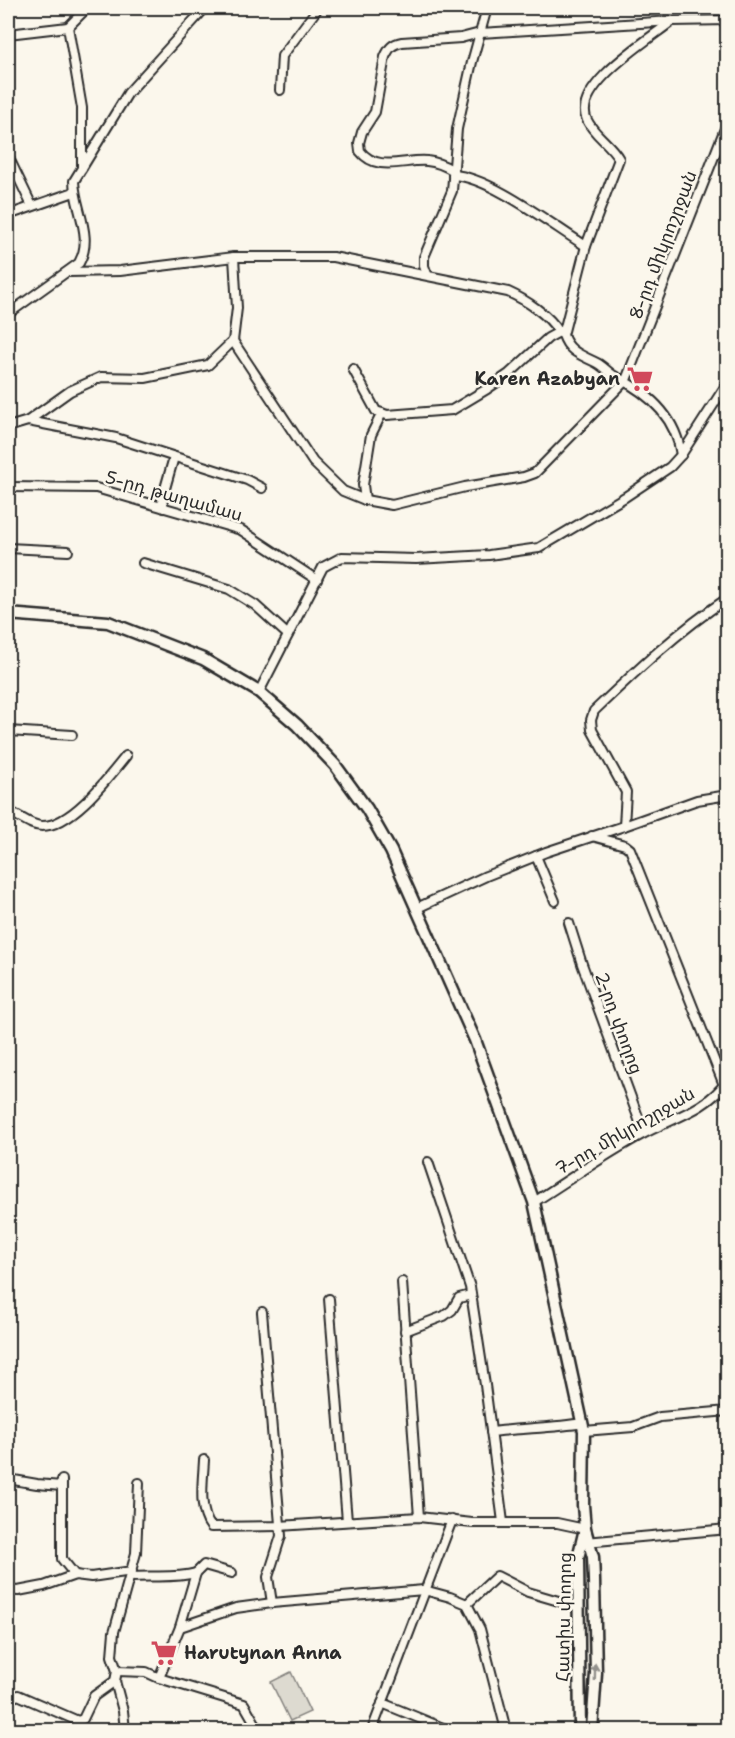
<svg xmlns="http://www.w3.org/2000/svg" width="735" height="1738" viewBox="0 0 735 1738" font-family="'Shantell Sans','Noto Sans Armenian',sans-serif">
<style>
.green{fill:#dddad0;stroke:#84827e;stroke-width:1.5}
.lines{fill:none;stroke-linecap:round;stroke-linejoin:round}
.street-casing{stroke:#2b2b2b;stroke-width:12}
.secondary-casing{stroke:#2b2b2b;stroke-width:15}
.street{stroke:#fbf7ec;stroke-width:8}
.secondary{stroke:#fbf7ec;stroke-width:10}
.oneway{fill:#93918c}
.labels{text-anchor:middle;stroke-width:5;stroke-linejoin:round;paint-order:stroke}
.street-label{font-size:18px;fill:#2b2b2b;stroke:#fbf7ec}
.poi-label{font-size:18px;font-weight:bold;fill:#2b2b2b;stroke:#fbf7ec;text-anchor:end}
</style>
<rect width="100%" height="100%" fill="#fbf7ec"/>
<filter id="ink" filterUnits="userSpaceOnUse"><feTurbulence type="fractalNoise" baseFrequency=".0167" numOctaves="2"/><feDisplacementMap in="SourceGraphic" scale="12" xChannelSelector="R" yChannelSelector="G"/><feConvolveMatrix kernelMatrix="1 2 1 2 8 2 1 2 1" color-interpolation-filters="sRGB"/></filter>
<g filter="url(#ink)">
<!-- green -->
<polygon class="green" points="291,1672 310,1712 290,1721 271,1682"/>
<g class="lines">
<!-- street casing -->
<g class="street-casing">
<g id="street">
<path d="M 672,21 C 650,39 571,87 587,120 C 594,135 611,144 619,159 L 586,246 L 563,335 C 569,353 582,355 597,363 C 604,367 609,373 616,377 C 649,393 676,417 681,455"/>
<polyline points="68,27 82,108 82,168"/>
<polyline points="8,34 68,27 87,8"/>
<polyline points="280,90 282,56 318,8"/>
<polyline points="8,156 32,206"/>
<path d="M 454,171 C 446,166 437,162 427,161 C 405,159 377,173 360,151 L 359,143 L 362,132 L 375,112 L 385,57 C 389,48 392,44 402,42 L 461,38 L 480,33 L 672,21 L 728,20"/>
<path d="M 453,175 C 491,177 553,226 586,246"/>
<polyline points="8,215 74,192"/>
<path d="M 69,272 L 120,271 L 234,257 L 333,257 L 508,292 C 526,300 549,315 559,332"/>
<polyline points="427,274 424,266 424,257 452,191 457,129 472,62 487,8"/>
<path d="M 8,314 L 79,263 C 94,236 75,210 74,181 L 128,93 L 205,8"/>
<polyline points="233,341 313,462 343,491 365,500 392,505 465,487 524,477 535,473 626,380 728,121"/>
<polyline points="353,369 376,411 387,415 452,410 487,389 509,374 548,338 559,332 562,334"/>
<polyline points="28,421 116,438 247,480 262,488"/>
<polyline points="8,427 28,421 70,391 101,377 145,378 208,365 233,341 237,308 234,257"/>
<polyline points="8,487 96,488 241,530 317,580"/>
<polyline points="365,500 363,485 371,435 382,413"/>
<polyline points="164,508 162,499 174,457"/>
<polyline points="8,548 68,551"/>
<polyline points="143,563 229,589 255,605 288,635"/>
<polyline points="259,692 323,567 342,557 416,559 489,555 539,548 625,497 670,467 681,455 728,382"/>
<polyline points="8,731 72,735"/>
<path d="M 8,812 C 19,814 29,826 42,826 C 72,826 108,778 126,756"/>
<path d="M 624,826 L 626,792 L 592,730 L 591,720 L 594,711 C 637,670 678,631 728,598"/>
<polyline points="592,836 625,845 630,849 724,1085"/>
<polyline points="536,856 555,901"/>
<polyline points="417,908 486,876 546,852 624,826 697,800 728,795"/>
<polyline points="569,923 582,964 644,1133"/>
<polyline points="428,1162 470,1287 485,1385 503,1522"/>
<path d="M 534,1202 C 569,1180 604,1155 641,1135 C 671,1118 706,1111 727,1081"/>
<polyline points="402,1282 419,1517"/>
<polyline points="329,1299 347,1521"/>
<polyline points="262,1312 281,1536 268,1577 272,1603"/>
<polyline points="405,1331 444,1316 452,1310 459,1298 471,1295"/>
<polyline points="584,1431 633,1427 660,1417 728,1411"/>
<path d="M 491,1432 C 522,1428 553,1428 583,1423"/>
<path d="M 204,1460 C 203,1481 198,1510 211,1527 L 279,1526 L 419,1517 L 472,1523 L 557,1523 L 585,1529"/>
<polyline points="8,1479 37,1484 62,1486"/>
<polyline points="62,1480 62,1559 75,1575"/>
<polyline points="586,1542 728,1529"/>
<path d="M 130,1577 C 153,1575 173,1579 196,1573"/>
<polyline points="8,1590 18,1591 44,1586 75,1575 91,1577 132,1571"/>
<polyline points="467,1604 497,1576 528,1592 579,1607"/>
<polyline points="180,1627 196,1573 204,1565 232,1573"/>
<polyline points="117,1671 146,1672 159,1678 244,1704 259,1730"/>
<polyline points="159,1678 180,1627 236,1608 272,1603 424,1590 450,1597 467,1604 480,1629 506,1730"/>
<polyline points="115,1681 123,1711 125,1730"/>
<polyline points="8,1700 18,1695 78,1721 83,1719 94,1696 115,1681 117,1671 112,1656 114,1632 136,1553 139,1483"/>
<polyline points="382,1703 448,1730"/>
<polyline points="372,1730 452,1520"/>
</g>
</g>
<!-- secondary casing -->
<g class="secondary-casing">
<g id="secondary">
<polyline points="8,614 108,622 203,659 259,692 297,725 335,765 367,809 391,851 475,1040 534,1202 584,1431 583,1505 585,1529 593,1557 594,1580 596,1673 592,1730"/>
<polyline points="580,1730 578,1558 585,1529"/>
</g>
</g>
<!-- street -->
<use href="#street" class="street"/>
<!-- secondary -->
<use href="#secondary" class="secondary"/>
</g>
<!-- one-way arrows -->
<defs><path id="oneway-solid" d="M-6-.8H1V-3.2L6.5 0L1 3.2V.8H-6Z" transform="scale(1.5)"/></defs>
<use class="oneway" href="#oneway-solid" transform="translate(595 1672) rotate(-89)"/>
</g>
<!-- icons -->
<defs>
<g id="supermarket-bare" transform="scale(2.07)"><path d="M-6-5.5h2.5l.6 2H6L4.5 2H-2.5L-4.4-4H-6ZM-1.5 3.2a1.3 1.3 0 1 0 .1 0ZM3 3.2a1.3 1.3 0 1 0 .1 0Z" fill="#d1495b" stroke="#fbf7ec" stroke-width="2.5" paint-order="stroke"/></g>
</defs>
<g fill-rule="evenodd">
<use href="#supermarket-bare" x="640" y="379"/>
<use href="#supermarket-bare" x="164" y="1653"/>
</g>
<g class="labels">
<!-- street labels -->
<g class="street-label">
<text transform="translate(663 245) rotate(-69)" y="6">8-րդ միկրոշրջան</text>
<text transform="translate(174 496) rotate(16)" y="6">5-րդ թաղամաս</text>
<text transform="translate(619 1023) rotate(70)" y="6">2-րդ փողոց</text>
<text transform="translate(625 1131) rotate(-30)" y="6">7-րդ միկրոշրջան</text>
<text transform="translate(564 1617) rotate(-89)" y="6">Հատիս փողոց</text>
</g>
<!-- poi labels -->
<g class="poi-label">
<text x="620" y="385">Karen Azabyan</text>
<text x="184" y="1659" text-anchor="start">Harutynan Anna</text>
</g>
</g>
<!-- margin -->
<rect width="735" height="1738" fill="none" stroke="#fbf7ec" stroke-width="30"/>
<rect x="15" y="15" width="705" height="1708" fill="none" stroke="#2b2b2b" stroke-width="2" filter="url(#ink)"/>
</svg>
